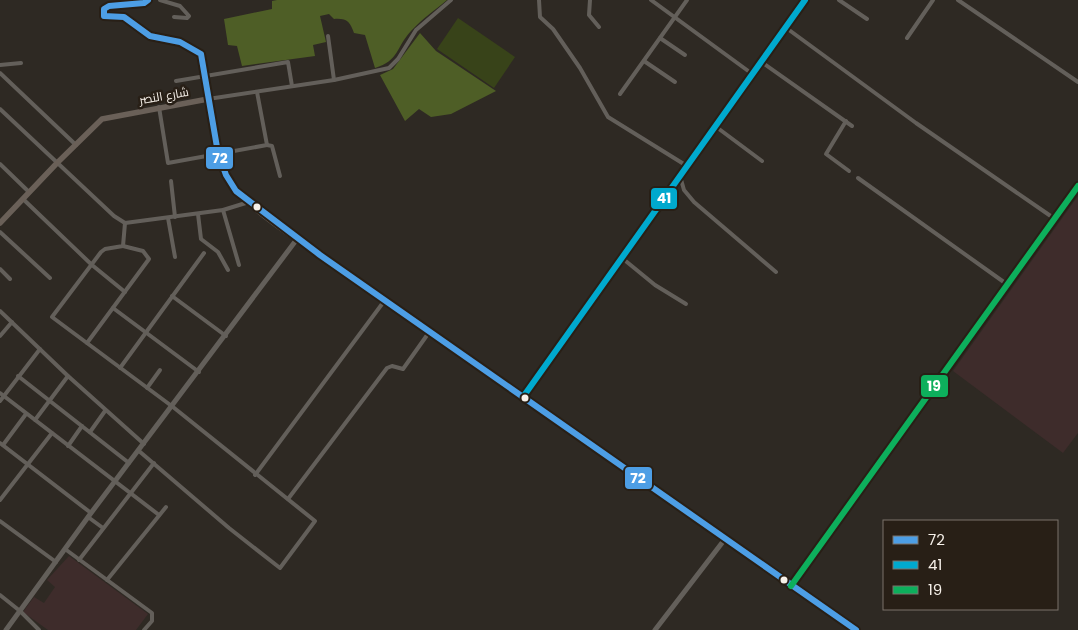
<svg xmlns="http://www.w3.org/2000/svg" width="1078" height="630" viewBox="0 0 1078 630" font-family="Poppins,Cairo,sans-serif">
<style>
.education{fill:#3e2c2b}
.green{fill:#384319}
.forest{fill:#4e5e26}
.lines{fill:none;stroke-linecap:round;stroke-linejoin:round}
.street{stroke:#635f5a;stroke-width:4}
.secondary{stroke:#635f5a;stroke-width:5}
.primary{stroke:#6a6058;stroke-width:5.5}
.bus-1-casing{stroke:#281f16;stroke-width:10}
.bus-2-casing{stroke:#281f16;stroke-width:10}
.bus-3-casing{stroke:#281f16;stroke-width:10}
.bus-1{stroke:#4d9ee5;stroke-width:6}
.bus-2{stroke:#00a9ce;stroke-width:6}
.bus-3{stroke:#0daf5c;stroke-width:6}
.bus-dot{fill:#f6f0e9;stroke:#281f16;stroke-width:2}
.labels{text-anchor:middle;stroke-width:5;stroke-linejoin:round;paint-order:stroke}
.street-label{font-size:12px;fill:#f6f0e9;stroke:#281f16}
.line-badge{stroke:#281f16;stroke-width:2}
.badge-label{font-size:14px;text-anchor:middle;font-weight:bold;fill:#fff}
</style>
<rect width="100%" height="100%" fill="#2e2923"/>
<!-- education -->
<g class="education">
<polygon points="1078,196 1078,433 1063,453 953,371"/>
<polygon points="69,556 148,614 136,630 48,630 23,612 34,597 44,603 55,587 47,580"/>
</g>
<!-- green -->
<polygon class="green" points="458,18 515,57 494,88 437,49"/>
<!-- forest -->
<g class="forest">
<path d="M 277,0 L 447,0 C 435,10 422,19 411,31 C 396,47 399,61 375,68 L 365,35 L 354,33 C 350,22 347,18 334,19 L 329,14 L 320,16 L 326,42 L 313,45 L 315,56 L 242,66 L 237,46 L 228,45 L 224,19 L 272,9 L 272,1 Z"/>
<polygon points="420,33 436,51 496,91 451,114 431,117 419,109 405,121 380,75 393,69"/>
</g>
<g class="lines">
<!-- street -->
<g class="street">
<polyline points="148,0 144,3 109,6 104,9 104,16 124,17 150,36 180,42 196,50 203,58 208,99 334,80 389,68 398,59 416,30 451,0"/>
<polyline points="160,0 180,6 189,16 187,18 174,17"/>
<polyline points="539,0 540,17 553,29 580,68 608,117 687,166"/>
<polyline points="590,0 589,15 599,27"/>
<polyline points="651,0 751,73"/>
<polyline points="839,0 867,19"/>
<polyline points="958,0 1078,82"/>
<polyline points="785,27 916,123 1055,219"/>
<polyline points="328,36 334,80"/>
<polyline points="660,38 685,55"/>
<polyline points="907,38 933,0"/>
<polyline points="644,61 675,82"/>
<polyline points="760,61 852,126"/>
<polyline points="0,65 21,63"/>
<polyline points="0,73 76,145"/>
<polyline points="176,81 288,62 292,86"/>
<polyline points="620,94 687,0"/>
<polyline points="159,107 168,163 267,145 257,92"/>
<polyline points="0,109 114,216 125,223 223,210 249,202"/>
<polyline points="846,121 826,154 849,171"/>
<polyline points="715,126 762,161"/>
<polyline points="267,145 272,146 280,176"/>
<polyline points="0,164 29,192"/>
<polyline points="680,176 684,190 694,202 776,272"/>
<polyline points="858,178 1008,285"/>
<polyline points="171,181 175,217"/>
<polyline points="23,199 92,265 125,292"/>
<polyline points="223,210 239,265"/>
<polyline points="198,214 201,239 218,252 228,270"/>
<polyline points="168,218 175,257"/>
<polyline points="125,223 123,246 105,249 101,252 52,317 173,407 315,521 280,568 229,528 139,451"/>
<polyline points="0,232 50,278"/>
<polyline points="622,258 655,285 686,304"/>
<polyline points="0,269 10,279"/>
<polyline points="172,296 226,336"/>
<polyline points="113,308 199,372"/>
<polyline points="0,311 68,376 144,444"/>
<polyline points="0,336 12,322"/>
<polyline points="87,343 149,259 143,251 123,246"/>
<polyline points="120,368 204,253"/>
<polyline points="18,376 129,463"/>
<polyline points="147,388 160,370"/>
<polyline points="0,393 159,515"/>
<polyline points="0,401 40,349"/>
<polyline points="35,420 68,376"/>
<polyline points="90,432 105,411"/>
<polyline points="0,443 91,513"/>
<polyline points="3,445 26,414"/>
<polyline points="68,446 82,426"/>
<polyline points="255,475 385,300"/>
<polyline points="288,499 387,368 392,366 403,369 430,331"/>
<polyline points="0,500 52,433"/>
<polyline points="88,517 103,528"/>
<polyline points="0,521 56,562"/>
<polyline points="65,549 152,613 152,621 144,630"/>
<polyline points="79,560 154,463"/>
<polyline points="107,580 166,507"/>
<polyline points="791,586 1078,186"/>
<polyline points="0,595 20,611 39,630"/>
</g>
<!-- secondary -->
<g class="secondary">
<polyline points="523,397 805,0"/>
<polyline points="6,630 91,513 297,239"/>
<polyline points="655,630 725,539"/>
</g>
<!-- primary -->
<path class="primary" d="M 0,223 L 57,163 L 102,119 L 208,99 C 212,124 215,150 225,173 C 237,202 294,237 320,255 L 856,630"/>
<!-- bus-1 casing -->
<g class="bus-1-casing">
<polyline id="bus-1" points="148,0 144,3 109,6 104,9 104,16 124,17 150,36 180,42 201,54 218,153 226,175 236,191 320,255 856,630"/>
</g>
<!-- bus-2 casing -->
<g class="bus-2-casing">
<polyline id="bus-2" points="523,397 805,0"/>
</g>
<!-- bus-3 casing -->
<g class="bus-3-casing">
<polyline id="bus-3" points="791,586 1078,186"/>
</g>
<!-- bus-1 -->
<use href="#bus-1" class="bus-1"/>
<!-- bus-2 -->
<use href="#bus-2" class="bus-2"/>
<!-- bus-3 -->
<use href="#bus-3" class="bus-3"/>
</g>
<!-- markers -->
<g class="bus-dot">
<circle cx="257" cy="207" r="4.5"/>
<circle cx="525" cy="398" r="4.5"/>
<circle cx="784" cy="580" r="4.5"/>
</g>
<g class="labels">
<!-- street labels -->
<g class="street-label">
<text transform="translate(164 96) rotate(-10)" y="4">شارع النصر</text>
</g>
</g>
<g class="line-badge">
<rect x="205" y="146" width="29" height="24" rx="5" fill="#4d9ee5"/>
<rect x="650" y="187" width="28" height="23" rx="5" fill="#00a9ce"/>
<rect x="920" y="374" width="29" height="24" rx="5" fill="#0daf5c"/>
<rect x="624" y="466" width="29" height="24" rx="5" fill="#4d9ee5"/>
</g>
<g class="badge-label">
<text x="220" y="163">72</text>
<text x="664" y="203">41</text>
<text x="934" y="391">19</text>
<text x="638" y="483">72</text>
</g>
<!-- legend -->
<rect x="883" y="520" width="175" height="90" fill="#281f16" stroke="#7a736a"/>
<rect x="893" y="536" width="25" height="8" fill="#4d9ee5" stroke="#7a736a"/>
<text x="928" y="545" font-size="15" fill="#f6f0e9">72</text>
<rect x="893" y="561" width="25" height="8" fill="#00a9ce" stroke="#7a736a"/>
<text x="928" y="570" font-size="15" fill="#f6f0e9">41</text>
<rect x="893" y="586" width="25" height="8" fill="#0daf5c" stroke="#7a736a"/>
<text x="928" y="595" font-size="15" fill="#f6f0e9">19</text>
</svg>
